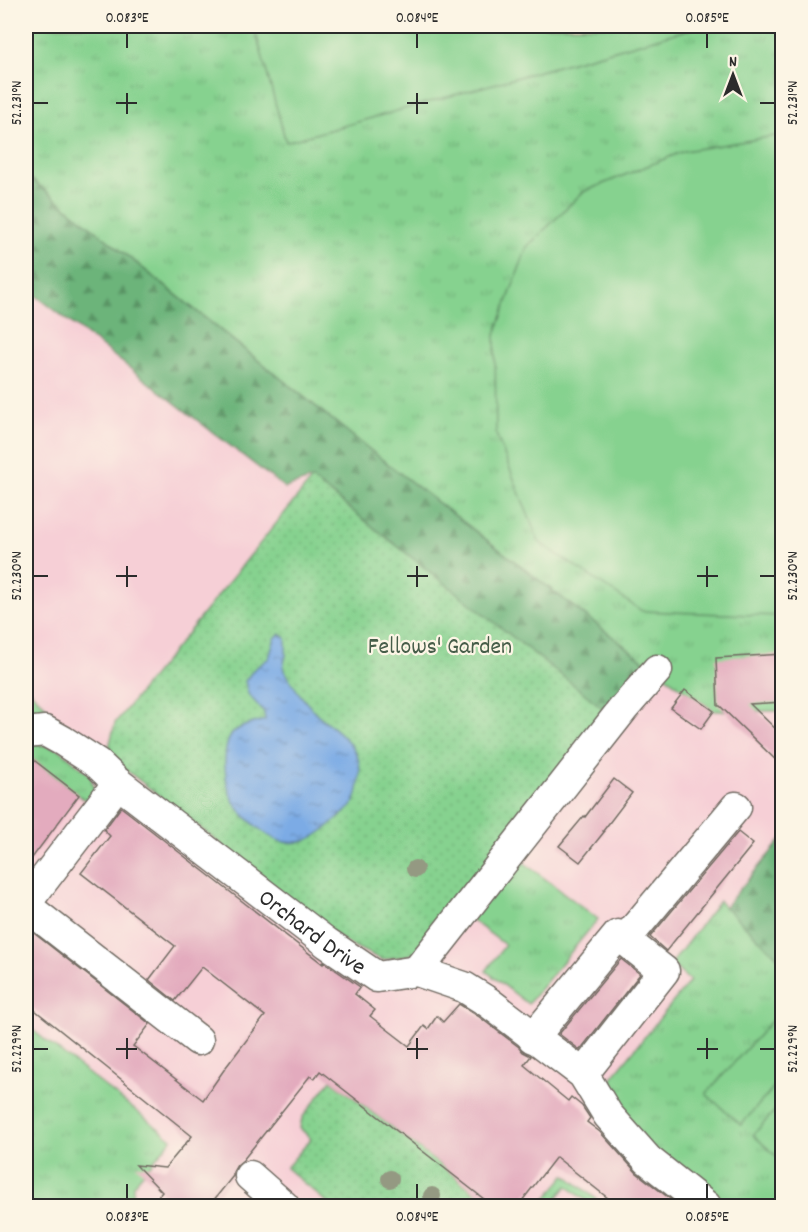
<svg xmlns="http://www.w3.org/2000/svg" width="808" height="1232" viewBox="0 0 808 1232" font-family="Dekko,sans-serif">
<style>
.built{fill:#f6cfd6}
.grass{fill:url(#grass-tufts);stroke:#587e5d;stroke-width:1.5}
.forest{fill:url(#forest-firs);stroke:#4c7052;stroke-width:1.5}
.garden{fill:url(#garden-dots);stroke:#587e5d;stroke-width:1.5}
.pitch{fill:#86d28f;stroke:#587e5d;stroke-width:1.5}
.water{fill:url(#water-ripples);stroke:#536b88;stroke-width:1.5}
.building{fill:#e3abbe}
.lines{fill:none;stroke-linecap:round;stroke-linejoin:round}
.minor-casing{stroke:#716b62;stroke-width:33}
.minor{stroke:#fff;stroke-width:30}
.tree{fill:#949982}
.ticks{fill:none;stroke:#2b2b2b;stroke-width:2}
.labels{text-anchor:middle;stroke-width:4.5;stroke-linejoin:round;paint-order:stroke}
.park-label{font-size:24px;fill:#465d49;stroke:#fcf5e5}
.street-label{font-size:24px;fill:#2b2b2b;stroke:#fcf5e5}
.neatline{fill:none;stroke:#2b2b2b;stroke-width:2}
.ticks-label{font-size:15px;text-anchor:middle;fill:#2b2b2b}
</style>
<defs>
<pattern id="grass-tufts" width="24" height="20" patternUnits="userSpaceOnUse" patternTransform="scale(1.5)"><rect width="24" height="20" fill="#86d28f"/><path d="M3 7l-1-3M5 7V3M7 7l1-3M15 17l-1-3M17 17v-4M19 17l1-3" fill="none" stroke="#74b47c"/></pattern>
<pattern id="forest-firs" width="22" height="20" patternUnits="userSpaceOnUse" patternTransform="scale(1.5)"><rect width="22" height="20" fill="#6cb47a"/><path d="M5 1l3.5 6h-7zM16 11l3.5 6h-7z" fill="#599364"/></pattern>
<pattern id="garden-dots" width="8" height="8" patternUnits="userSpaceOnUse" patternTransform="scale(1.5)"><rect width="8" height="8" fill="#86d28f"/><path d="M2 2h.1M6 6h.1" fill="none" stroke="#74b47c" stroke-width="1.8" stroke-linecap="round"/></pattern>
<pattern id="water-ripples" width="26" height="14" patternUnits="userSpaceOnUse" patternTransform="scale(1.5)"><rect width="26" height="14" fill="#7babe5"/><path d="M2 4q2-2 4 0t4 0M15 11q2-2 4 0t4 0" fill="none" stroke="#658bba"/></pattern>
</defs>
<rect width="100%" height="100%" fill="#fcf5e5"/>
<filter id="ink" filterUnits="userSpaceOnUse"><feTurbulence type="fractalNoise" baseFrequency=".0167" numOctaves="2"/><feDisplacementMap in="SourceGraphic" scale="12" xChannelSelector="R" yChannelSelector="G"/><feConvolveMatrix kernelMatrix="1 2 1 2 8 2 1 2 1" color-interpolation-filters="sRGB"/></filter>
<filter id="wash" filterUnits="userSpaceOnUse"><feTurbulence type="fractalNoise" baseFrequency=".008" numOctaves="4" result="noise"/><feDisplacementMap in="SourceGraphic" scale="24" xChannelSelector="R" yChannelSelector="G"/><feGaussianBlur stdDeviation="1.35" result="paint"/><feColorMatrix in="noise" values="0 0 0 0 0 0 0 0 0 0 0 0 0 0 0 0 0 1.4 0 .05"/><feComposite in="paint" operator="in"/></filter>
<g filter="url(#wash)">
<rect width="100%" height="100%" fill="#f4e2c7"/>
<!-- built -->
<polygon class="built" points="26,175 384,461 648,664 714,711 782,711 782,1206 26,1206"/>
<!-- grass -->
<g class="grass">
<polygon points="26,26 782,26 782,711 714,711 648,664 384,461 26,175"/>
<polygon points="26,687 45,705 50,721 26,721"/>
<polygon points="35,743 59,749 90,775 95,791 90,804 31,758 26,765 26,747"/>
<polygon points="518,858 598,919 528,1004 486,971 505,945 469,918"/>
<polygon points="719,901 782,961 782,1206 716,1206 656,1156 608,1090 613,1076 690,981 671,964"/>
<polygon points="26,1025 172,1139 133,1185 134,1203 131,1206 26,1206"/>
<polygon points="565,1175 566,1175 605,1206 593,1206 567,1186 550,1206 540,1206"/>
</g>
<!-- forest -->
<g class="forest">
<polygon points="26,175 384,461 648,664 609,713 312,479 285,488 26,288"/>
<polygon points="782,839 782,961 725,907"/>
</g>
<!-- garden -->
<g class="garden">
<polygon points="312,479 609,713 414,954 382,960 347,943 107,755 115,723"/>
<polygon points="331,1080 493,1206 331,1206 286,1168 311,1139 300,1128 302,1118"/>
</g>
<!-- pitch -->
<g class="pitch">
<polygon points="254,26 696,26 697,27 286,142"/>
<polygon points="782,135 782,616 642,611 539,542 496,434 495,335 527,247 583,192 684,151"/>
<polygon points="774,1018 782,1025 782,1078 741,1125 706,1094"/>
<polygon points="782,1103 782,1161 753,1135"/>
</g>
<!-- water -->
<path class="water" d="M 280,634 L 286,638 L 286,655 L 283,667 C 291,683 302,699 315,712 C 329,726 351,738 358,758 C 362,770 359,797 351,807 C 349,809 346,811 344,813 C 332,823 319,837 303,841 C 298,843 286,843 280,841 C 265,836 244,817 235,804 C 225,788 220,750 232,734 C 238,726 256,722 265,720 L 264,712 L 248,694 L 245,681 L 254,669 L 269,658 L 275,638 Z"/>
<g id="blocks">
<!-- building -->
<g class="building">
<polygon points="783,654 783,702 750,704 783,736 783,767 720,706 718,706 716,658"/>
<polygon points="685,690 714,711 701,729 671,708"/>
<polygon points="26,754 79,795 26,866"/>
<polygon points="614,779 632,793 603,831 604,832 580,862 559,846 584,816 585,817"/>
<polygon points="121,807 323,964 324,962 360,987 355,994 375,1010 370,1016 409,1046 424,1026 428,1029 437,1016 443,1022 459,1004 478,1016 519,1047 523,1052 531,1056 524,1065 568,1101 571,1097 582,1106 590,1118 587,1122 600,1132 637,1173 679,1206 618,1206 556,1157 518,1206 493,1206 320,1071 314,1079 310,1076 243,1160 237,1165 233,1172 233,1176 209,1206 150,1206 162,1192 136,1165 165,1168 192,1136 26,1003 26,927 150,1024 133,1046 203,1100 226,1067 265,1016 202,967 175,1001 149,980 175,946 81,873 110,836 104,830"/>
<polygon points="738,832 753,844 666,951 650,937"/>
<polygon points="621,959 640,974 580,1050 559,1034"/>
</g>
</g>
</g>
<g filter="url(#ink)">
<use href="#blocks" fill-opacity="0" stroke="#716b62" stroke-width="1.5"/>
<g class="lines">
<!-- minor casing -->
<g class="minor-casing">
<g id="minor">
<path id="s1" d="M 26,733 L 45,731 L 63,741 L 97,763 L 118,783 L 327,943 L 377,977 L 417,971 L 464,987 L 488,1002 L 583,1074 L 608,1115 L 648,1160 L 706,1206"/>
<polyline points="26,903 118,783"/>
<polyline points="26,906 198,1040"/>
<polyline points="417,971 623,709 657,670"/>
<polyline points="533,1038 618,935 625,940"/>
<polyline points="583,1074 664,971 625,940 736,807"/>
<polyline points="250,1176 284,1206"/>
</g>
</g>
<!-- minor -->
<use href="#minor" class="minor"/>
</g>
<!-- trees -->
<g class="tree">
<circle cx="415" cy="869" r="9"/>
<circle cx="390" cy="1179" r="9"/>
<circle cx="432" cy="1196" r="9"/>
</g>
</g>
<!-- ticks -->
<path class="ticks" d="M 127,33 L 127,48M 417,33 L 417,48M 707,33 L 707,48M 127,93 L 127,114M 417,93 L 417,114M 33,103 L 48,103M 116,103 L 137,103M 407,103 L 428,103M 760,103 L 775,103M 127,566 L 127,587M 417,566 L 417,587M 707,566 L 707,587M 33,576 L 48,576M 116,576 L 137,576M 407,576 L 428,576M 697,576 L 718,576M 760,576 L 775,576M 127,1038 L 127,1059M 417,1038 L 417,1059M 707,1038 L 707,1059M 33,1049 L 48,1049M 116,1049 L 137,1049M 407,1049 L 428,1049M 697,1049 L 718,1049M 760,1049 L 775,1049M 127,1184 L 127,1199M 417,1184 L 417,1199M 707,1184 L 707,1199"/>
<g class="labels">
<!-- park labels -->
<g class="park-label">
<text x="440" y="653">Fellows' Garden</text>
</g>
<!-- street labels -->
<g class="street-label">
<text dy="8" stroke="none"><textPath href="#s1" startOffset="354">Orchard Drive</textPath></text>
</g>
</g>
<!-- margin -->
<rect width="808" height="1232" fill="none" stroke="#fcf5e5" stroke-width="66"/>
<!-- north arrow -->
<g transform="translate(733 75)" stroke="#fcf5e5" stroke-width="4.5" paint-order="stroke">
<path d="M0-4.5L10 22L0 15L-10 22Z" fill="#2b2b2b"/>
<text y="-9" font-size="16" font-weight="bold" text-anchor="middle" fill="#2b2b2b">N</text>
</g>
<rect x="33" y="33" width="742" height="1166" class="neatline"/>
<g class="ticks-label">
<text x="127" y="22">0.083°E</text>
<text x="417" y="22">0.084°E</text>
<text x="707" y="22">0.085°E</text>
<text transform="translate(16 103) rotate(-90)" y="5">52.231°N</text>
<text transform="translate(792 103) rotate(-90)" y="5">52.231°N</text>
<text transform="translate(16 576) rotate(-90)" y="5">52.230°N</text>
<text transform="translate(792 576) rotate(-90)" y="5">52.230°N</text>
<text transform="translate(16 1049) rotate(-90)" y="5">52.229°N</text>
<text transform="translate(792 1049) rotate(-90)" y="5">52.229°N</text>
<text x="127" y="1221">0.083°E</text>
<text x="417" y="1221">0.084°E</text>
<text x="707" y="1221">0.085°E</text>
</g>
</svg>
